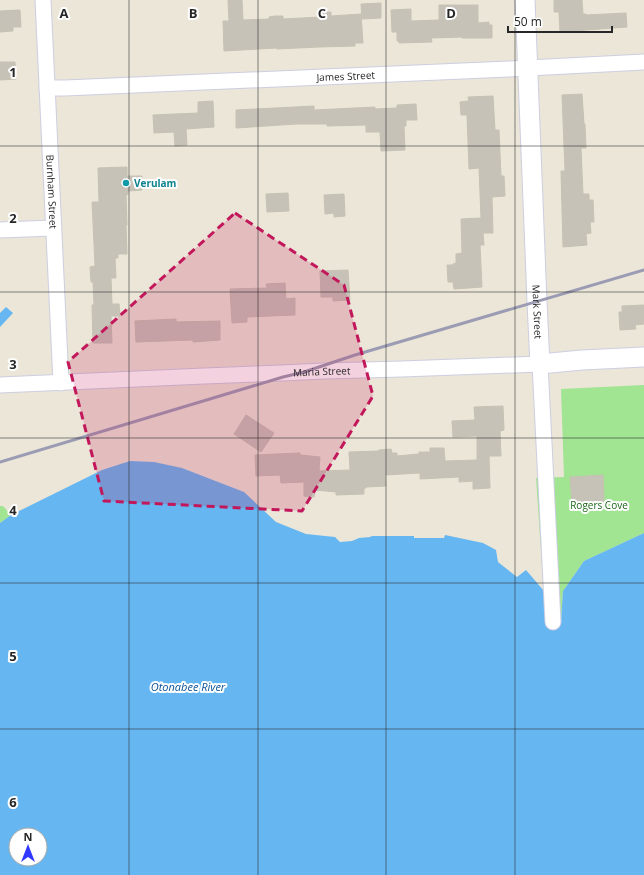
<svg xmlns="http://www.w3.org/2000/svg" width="644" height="875" viewBox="0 0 644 875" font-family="'Open Sans',sans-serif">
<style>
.green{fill:#a1e492}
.water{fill:#66b7f1;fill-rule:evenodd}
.building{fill:#c6c2b8;stroke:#c6c2b2}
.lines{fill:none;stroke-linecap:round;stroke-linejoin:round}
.minor-casing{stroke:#cdcee1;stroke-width:17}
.tertiary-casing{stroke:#cdcee1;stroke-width:21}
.minor{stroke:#fff;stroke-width:15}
.tertiary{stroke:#fff;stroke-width:19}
.rail{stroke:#9b9bb3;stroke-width:3}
.marked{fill:#c2185b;fill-opacity:0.2;stroke:#c2185b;stroke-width:3;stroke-dasharray:8 5;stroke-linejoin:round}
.grid{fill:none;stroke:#272727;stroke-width:1;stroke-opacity:0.55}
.culture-dot{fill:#0f9aa8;stroke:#fff;stroke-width:1.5}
.labels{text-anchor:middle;stroke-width:4;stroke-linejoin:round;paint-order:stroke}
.street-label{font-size:10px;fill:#272727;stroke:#fff}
.culture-label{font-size:10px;font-weight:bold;fill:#0d838f;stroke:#fff;text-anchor:start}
.park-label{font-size:10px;fill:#1b6517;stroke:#fff}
.water-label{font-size:11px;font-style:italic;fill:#09529a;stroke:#fff}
.grid-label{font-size:13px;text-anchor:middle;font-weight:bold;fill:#272727;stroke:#fff;stroke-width:4;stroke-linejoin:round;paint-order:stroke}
</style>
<rect width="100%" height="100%" fill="#ebe6d8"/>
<!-- green -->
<g class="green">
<polygon points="644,385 644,533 584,561 563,591 561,622 546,623 536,478 564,477 561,389"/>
<polygon points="0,506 3,506 11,515 0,523"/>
</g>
<!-- water -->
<g class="water">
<polygon points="6,307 13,313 0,327 0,313"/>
<path d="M 130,461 L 154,462 L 182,468 L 244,492 L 276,522 L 306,534 L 335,537 L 340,542 L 352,541 L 359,538 L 370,537 L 372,536 L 414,536 L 414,538 L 444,538 L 445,535 L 483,543 L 496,550 L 498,562 L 517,577 L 526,570 L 544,591 L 546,623 L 561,622 L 563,591 L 584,561 L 644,533 L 644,875 L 0,875 L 0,523 L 11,515 L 102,470 ZM 16,835 L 40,835 L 40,859 L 16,859 Z"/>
</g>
<!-- building -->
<g class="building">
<polygon points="228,0 242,0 243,20 269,19 269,17 275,16 283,16 283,19 321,17 320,12 331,12 331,16 361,14 363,43 355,43 355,46 319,47 277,49 277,48 224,51 223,21 229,21"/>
<polygon points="554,0 582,0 583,14 586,14 586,15 626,13 627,27 560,32 559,12 554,12"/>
<polygon points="381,3 381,18 362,19 361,4"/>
<polygon points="439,5 478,5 478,23 489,22 489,25 492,25 492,38 462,38 462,37 431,38 432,42 399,43 399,41 397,41 397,32 392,32 391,10 411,9 411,21 439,20"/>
<polygon points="20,10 21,27 13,27 13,31 0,32 0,11"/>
<polygon points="0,62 15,62 16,79 0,80"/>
<polygon points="582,94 584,124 585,124 586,148 581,148 583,194 589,194 589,200 593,200 594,222 590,222 591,233 586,234 587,245 563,247 561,171 565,171 562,95"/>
<polygon points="493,96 495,130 499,130 501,176 504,176 505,196 492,197 493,233 483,233 484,245 480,245 482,287 454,289 453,282 448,282 447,265 453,265 453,264 456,263 456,254 462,253 461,219 481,218 479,168 469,169 467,115 461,115 460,102 469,101 468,97"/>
<polygon points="213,101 214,127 186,129 187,145 175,146 174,132 154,133 153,115 198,113 198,102"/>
<polygon points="416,104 417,120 406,120 406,126 404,126 405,150 381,151 380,132 366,132 366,125 327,126 327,124 296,124 236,128 236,110 314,106 314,110 375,107 375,109 397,108 397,105"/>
<polygon points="127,167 127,176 142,176 142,190 128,191 128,194 126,195 127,225 126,225 127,254 118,254 118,258 115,258 116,278 111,278 112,304 119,304 120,316 111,316 112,343 93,343 92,305 94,305 93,282 91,282 90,267 95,266 92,202 99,202 98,168"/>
<polygon points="288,193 289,211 267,212 266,194"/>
<polygon points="344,194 345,216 334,217 334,213 325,214 324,195"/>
<polygon points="348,270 350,300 333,301 333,297 321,297 320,271"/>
<polygon points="285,283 286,299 295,298 295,315 247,317 247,322 232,323 230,289 267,288 266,284"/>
<polygon points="644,305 644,324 635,325 636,329 620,330 619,312 622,312 622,306"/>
<polygon points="176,319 176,322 220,321 220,340 193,342 193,340 136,342 135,321"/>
<polygon points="503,406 504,430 500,431 501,456 489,456 490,488 473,489 473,481 459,482 459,477 420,479 420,473 385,475 386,486 366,487 366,488 364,488 364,494 336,495 336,492 315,490 314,497 304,496 304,482 281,483 280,475 256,476 255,455 300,453 300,455 320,457 319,471 350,470 349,452 379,451 379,450 391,449 392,453 397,453 397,456 419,454 419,452 430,452 430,448 444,448 445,461 477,460 477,436 453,437 452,421 475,420 474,407"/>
<polygon points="246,415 274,433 261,452 234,434"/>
<polygon points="603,475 604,501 572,503 570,477"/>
</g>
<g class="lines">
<!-- minor casing -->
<g class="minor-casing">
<g id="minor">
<path id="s1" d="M 43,0 L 61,383"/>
<path id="s2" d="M 47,88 L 65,88 L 509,69 L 644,62"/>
<polyline points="0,230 53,228"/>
<path id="s3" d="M 0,385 L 204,376 L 281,373 L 324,371 L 402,369 L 540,364 L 553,622"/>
</g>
</g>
<!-- tertiary casing -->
<g class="tertiary-casing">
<g id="tertiary">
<path id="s4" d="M 525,0 L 537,302 L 540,364 L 582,360 L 644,357"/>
</g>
</g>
<!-- minor -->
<use href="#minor" class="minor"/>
<!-- tertiary -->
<use href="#tertiary" class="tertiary"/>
<!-- rail -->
<polyline class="rail" points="0,462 283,377 304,372 355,355 644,270"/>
</g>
<!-- marked area -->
<path class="marked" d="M 235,213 L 344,285 L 373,396 L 302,511 L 104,501 L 68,362 Z"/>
<!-- grid -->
<path class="grid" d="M 129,0 L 129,875M 258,0 L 258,875M 386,0 L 386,875M 515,0 L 515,875M 0,146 L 644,146M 0,292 L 644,292M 0,438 L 644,438M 0,583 L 644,583M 0,729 L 644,729"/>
<!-- markers -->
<circle class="culture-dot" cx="126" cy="183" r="4"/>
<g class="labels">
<!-- street labels -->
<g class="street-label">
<text dy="4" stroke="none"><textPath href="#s2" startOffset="299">James Street</textPath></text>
<text dy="4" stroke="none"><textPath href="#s1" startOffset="192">Burnham Street</textPath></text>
<text dy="4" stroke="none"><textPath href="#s4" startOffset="312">Mark Street</textPath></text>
<text dy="4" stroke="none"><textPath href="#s3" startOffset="322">Maria Street</textPath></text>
</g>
<!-- culture labels -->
<g class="culture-label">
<text x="134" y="187">Verulam</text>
</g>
<!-- park labels -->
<g class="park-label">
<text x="599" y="509">Rogers Cove</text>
</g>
<!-- water labels -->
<g class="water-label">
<text x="188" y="691">Otonabee River</text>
</g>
</g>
<g class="grid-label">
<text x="64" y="18">A</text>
<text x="193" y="18">B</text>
<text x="322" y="18">C</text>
<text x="451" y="18">D</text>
<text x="13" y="77">1</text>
<text x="13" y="223">2</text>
<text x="13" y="369">3</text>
<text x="13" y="515">4</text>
<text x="13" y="661">5</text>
<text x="13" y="807">6</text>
</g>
<!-- north arrow -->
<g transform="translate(28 847)"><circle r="19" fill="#ffffff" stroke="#a9a9a9"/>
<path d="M0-3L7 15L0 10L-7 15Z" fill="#3138ff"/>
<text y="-6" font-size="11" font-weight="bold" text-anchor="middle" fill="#272727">N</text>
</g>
<!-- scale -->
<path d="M508 26v6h104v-6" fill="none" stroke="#272727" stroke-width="2"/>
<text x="514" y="26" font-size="12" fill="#272727" stroke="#ffffff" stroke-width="3" paint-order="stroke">50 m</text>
</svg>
